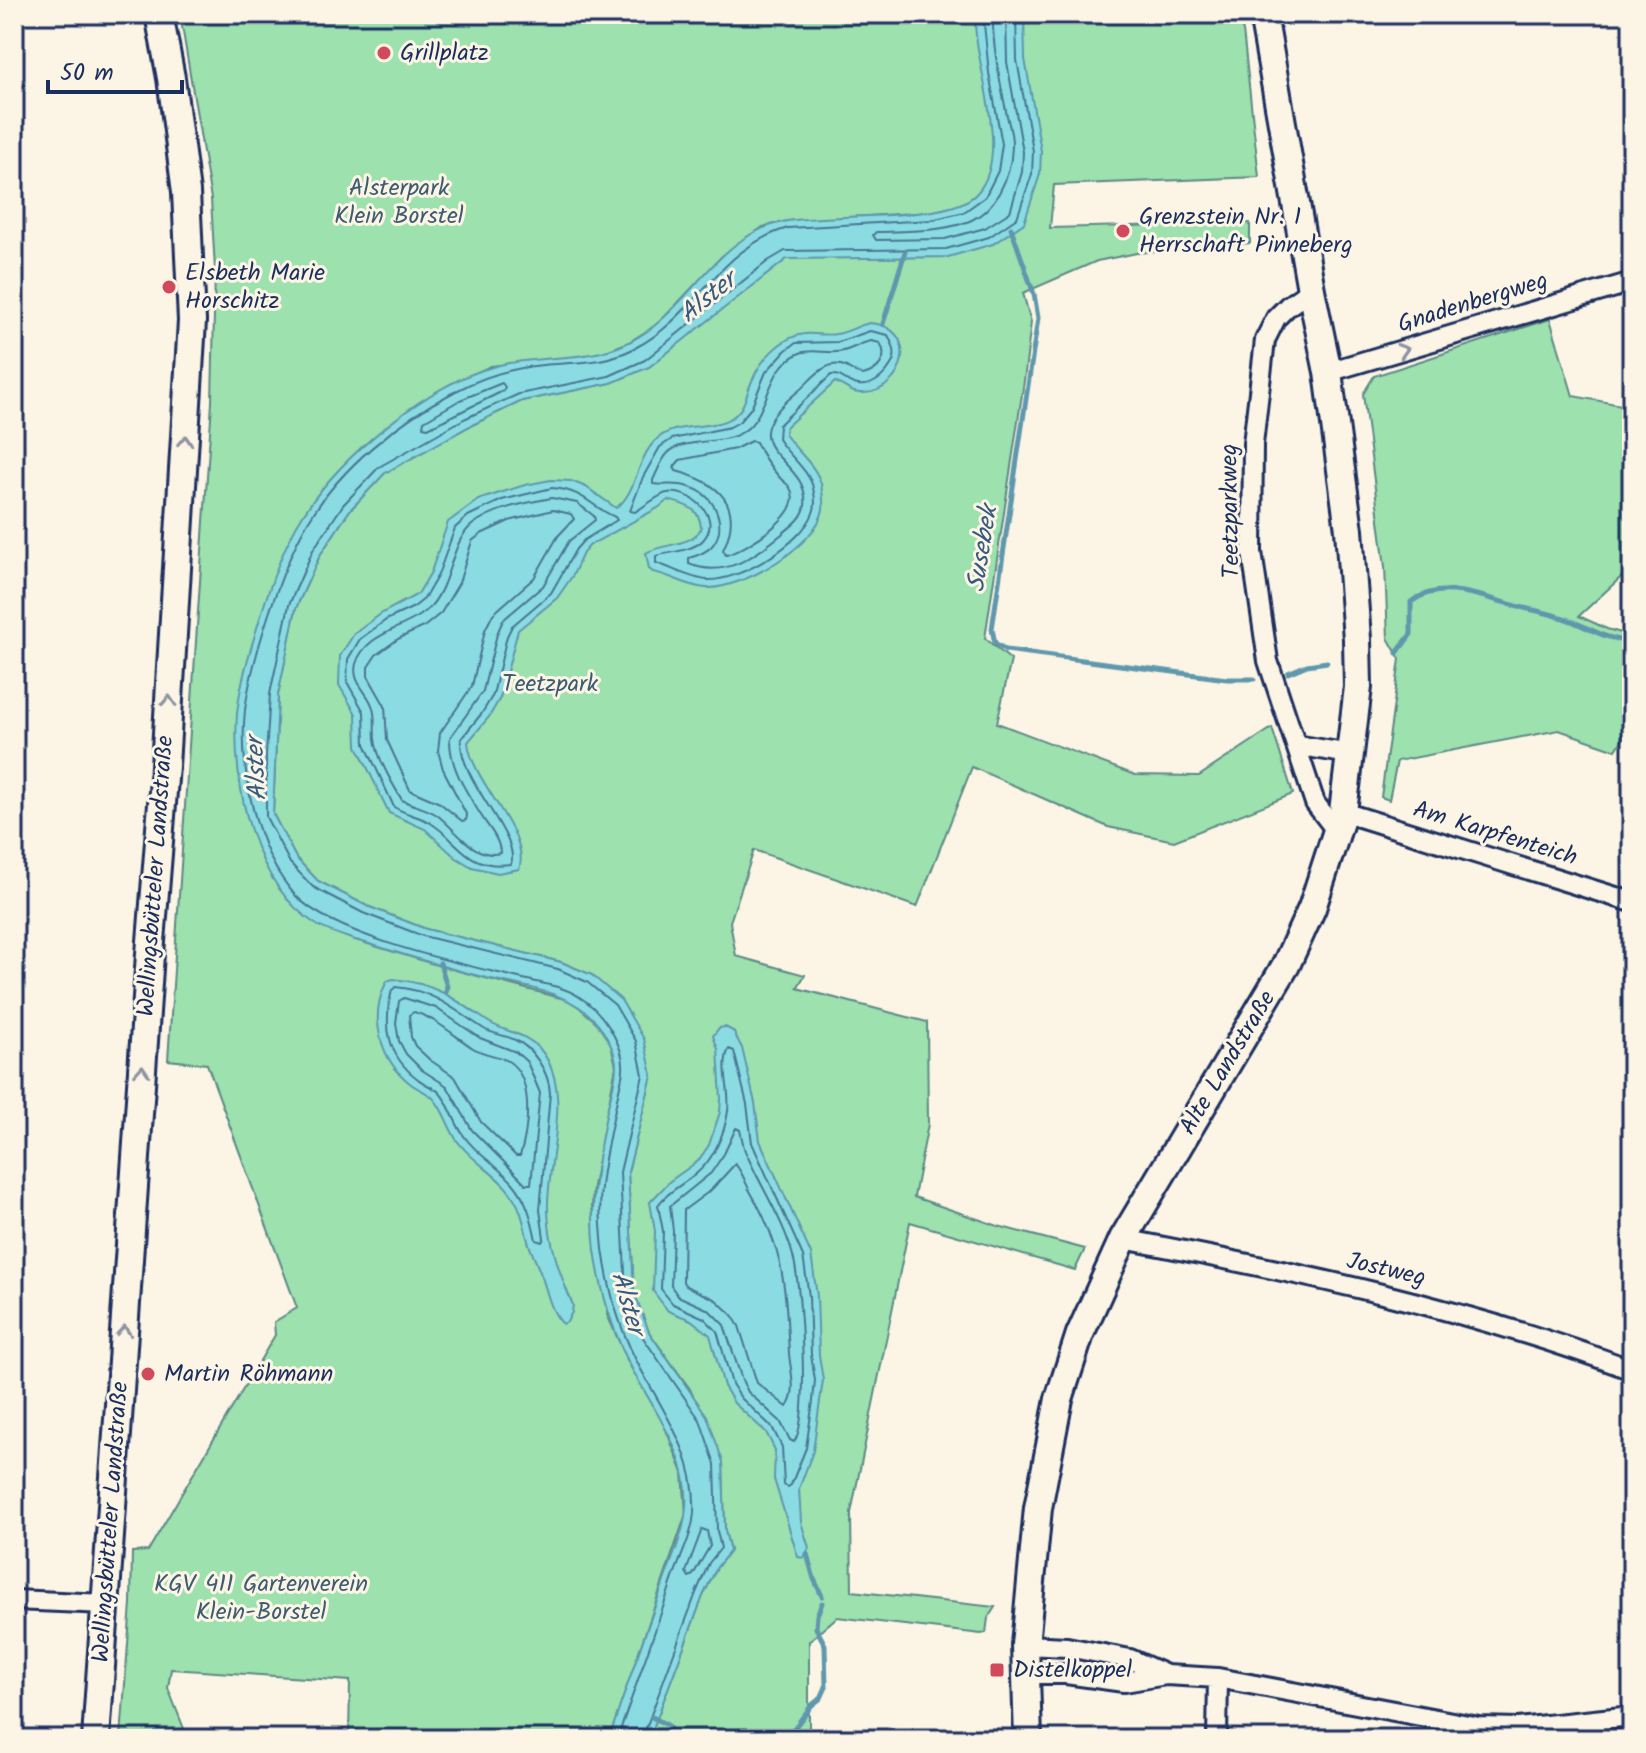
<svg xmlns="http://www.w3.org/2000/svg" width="1646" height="1753" font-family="Kalam,sans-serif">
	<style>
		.green { fill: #9de1ae; stroke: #5c8886; stroke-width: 2 }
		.water { fill: #8bdce2; stroke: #5e97ad; stroke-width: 2 }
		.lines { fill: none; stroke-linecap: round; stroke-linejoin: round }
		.shore { stroke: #487493; stroke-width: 2 }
		.stream { stroke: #5e97ad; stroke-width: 5 }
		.minor-casing { stroke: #1b2f5e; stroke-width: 24 }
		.secondary-casing { stroke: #1b2f5e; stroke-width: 32 }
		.minor { stroke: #fcf5e5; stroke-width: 18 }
		.secondary { stroke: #fcf5e5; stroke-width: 26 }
		.oneway { stroke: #8c92a2 }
		.poi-dot { fill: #d1495b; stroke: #fcf5e5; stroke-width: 3 }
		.labels { text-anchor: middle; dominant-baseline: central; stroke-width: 6; stroke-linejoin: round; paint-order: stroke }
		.poi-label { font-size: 24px; fill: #1b2f5e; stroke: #fcf5e5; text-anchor: start }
		.park-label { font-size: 24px; fill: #3c5c72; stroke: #fcf5e5 }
		.street-label { font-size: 24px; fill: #1b2f5e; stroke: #fcf5e5 }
		.water-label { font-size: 26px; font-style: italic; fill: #375a7f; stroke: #fcf5e5 }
	</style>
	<rect width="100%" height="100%" fill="#fcf5e5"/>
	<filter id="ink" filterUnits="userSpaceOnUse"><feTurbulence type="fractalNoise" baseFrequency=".0125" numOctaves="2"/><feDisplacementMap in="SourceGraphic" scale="16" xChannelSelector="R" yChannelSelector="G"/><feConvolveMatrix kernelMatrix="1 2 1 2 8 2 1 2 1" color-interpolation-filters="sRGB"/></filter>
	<g filter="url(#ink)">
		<path class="green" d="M 180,14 L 1236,14 L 1243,31 L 1259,177 L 1054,185 L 1050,228 L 1250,223 L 1250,243 L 1137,253 L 1097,261 L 1023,293 L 1031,322 L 1024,381 L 985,638 L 1011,660 L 997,723 L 1135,775 L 1199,776 L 1272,728 L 1293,794 L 1174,841 L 1108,827 L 972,767 L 917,907 L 754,850 L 730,922 L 736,956 L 805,975 L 797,988 L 927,1022 L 928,1124 L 914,1197 L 998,1226 L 1085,1249 L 1075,1270 L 910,1222 L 851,1513 L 852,1591 L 995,1607 L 988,1618 L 986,1633 L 981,1634 L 837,1617 L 809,1641 L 809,1739 L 649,1739 L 703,1596 L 717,1567 L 730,1551 L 725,1531 L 723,1462 L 690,1389 L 649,1332 L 634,1292 L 628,1172 L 652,1075 L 592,975 L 561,962 L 426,929 L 367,906 L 318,881 L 296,858 L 273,814 L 278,695 L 296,608 L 320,555 L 350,510 L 385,473 L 468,427 L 522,401 L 611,383 L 649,367 L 787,258 L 948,257 L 961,205 L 930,212 L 787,221 L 763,227 L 722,256 L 658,324 L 629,342 L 599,354 L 491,366 L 451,384 L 410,409 L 362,447 L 330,480 L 302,517 L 280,562 L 248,663 L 265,864 L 288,900 L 318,925 L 349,938 L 440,966 L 572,1001 L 596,1022 L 611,1045 L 616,1066 L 593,1186 L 592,1207 L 596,1252 L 609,1319 L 629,1364 L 663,1422 L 683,1473 L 686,1514 L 609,1739 L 349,1739 L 350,1681 L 171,1669 L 168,1688 L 188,1739 L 121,1737 L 131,1604 L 132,1552 L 148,1551 L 275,1335 L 274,1322 L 297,1308 L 207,1064 L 168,1060 L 212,402 L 215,270 L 211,199 Z
			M 1550,319 L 1573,396 L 1632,407 L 1632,567 L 1579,616 L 1607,629 L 1632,636 L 1632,724 L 1616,750 L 1559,730 L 1397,761 L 1389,800 L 1381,797 L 1400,659 L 1388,638 L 1385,567 L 1363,394 L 1374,376 Z"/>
		<path class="water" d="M 975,14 L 1024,14 L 1025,59 L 1041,151 L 1040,174 L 1024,223 L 993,244 L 948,257 L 787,259 L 649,367 L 611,383 L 522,401 L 468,427 L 385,473 L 350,510 L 320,555 L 296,608 L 278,695 L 273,814 L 296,858 L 318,881 L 367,906 L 426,929 L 561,962 L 592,975 L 621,1000 L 644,1039 L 652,1075 L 628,1172 L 634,1292 L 649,1332 L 707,1416 L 723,1462 L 725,1531 L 730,1551 L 717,1567 L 703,1596 L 649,1739 L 609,1739 C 626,1688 644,1637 662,1587 C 669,1564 682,1540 685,1516 C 695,1457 649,1406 626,1357 C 610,1323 600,1287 595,1250 C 589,1203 597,1161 606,1115 C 609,1100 616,1082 616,1066 C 616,1051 605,1033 596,1022 C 569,990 521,987 483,977 C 447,968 411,957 376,946 C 357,940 334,935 317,925 C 253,885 232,784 237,714 C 240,682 251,648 260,618 C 271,583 283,546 303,515 C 341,456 427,384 496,366 C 540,354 588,363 629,342 C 689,313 714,236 783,222 C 827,212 948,224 976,194 C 1014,154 973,66 975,14 Z
			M 870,323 C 922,327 905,393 863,393 C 851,394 845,386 835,382 L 786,427 L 785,434 C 796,451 816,465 821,484 C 822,491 824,502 823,509 C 818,545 741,590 706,588 C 688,587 671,575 653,572 L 649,569 L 646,553 C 662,543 692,547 701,528 C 700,507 685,505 668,500 L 658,508 L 590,545 L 583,553 L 573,575 L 557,598 L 518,630 L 500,698 L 489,717 L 468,742 C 471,782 532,834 519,869 L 498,873 L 472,867 L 455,857 L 425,829 L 389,813 L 357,746 L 356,714 L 339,685 L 340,656 L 354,634 L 382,613 L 418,594 L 431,572 L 448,522 L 478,500 L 525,485 L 551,480 L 571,481 L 586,487 L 616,508 C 637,493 636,459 656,440 C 675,421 709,431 731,418 C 745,410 746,394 752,381 C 760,360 782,336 805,334 C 815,333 826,336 836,334 C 847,333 858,325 870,323 Z
			M 393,979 C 434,983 454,998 487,1021 C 505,1033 523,1031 540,1049 C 575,1090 546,1162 548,1211 C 549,1243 560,1276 573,1305 L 572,1312 L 567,1322 L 563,1324 C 549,1310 548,1292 541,1275 C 537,1263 531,1252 528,1241 C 524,1226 523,1213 515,1200 C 501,1175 472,1163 456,1139 C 448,1127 443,1107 432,1097 C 426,1092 418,1089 411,1084 C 380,1060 368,1017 387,981 Z
			M 725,1027 L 733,1031 L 742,1048 L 755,1103 L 760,1141 L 811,1254 L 817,1296 L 819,1355 L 823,1380 L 813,1451 L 799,1489 L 801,1522 L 809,1548 L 804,1558 L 798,1557 L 774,1479 L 775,1450 L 766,1432 L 734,1403 L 724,1386 L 710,1335 L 691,1320 L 668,1311 L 653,1291 L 655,1231 L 650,1202 L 670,1181 L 698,1161 L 709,1145 L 720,1112 L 721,1099 L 718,1049 L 713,1036 L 719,1028 Z"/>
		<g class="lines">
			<path class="shore" d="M 993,14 C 992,46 1000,80 1006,111 C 1008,122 1013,135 1012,147 C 1011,176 996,211 967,222 C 939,232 906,231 876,232 L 873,235 L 876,240 L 945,239 L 985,228 L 1010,212 L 1022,172 L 1023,152 L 1007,62 L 1006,14
				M 870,331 L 888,335 C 893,345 898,355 891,365 C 883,378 870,389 854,384 C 844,381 842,374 831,375 L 779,425 L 778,439 C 788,455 810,471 813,488 C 815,496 816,506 813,513 C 802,543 741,581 708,580 C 691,579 672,568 656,563 L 656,556 C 670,552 693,551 703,540 C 724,517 690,489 667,493 C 660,494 642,508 635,512 L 630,511 L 643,477 L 660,447 L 672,439 L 730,427 L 739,422 L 751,408 L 766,372 L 786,350 L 796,343 L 838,342 Z
				M 871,341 L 880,343 C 889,358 879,371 863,375 C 854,374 850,367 841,365 C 823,361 809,383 796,393 C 723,452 811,456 805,506 C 803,519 791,526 782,534 C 755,556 726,579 689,564 L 689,558 C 696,556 705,553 711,547 C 728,529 717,498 695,489 C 679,482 667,486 653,484 L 653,480 C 657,472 661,460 668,453 C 684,437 724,446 744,431 C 771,412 765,367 800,353 C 810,349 825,353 836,352 C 849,352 859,343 871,341 Z
				M 502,383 L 505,387 L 503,391 L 428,428 L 423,427 L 424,421 L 460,400 Z
				M 751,441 L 756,442 C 762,456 771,468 781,479 C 784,482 788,484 790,488 C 806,513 746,549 726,555 L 723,550 C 745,504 718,482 676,471 L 674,467 L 680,460 L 735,449 Z
				M 552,488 C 586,491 589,506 615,517 L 617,520 L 584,540 L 576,549 L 551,593 L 512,626 L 507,636 L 493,695 L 482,713 L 461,739 C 458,780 521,836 511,864 C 465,870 461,841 429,822 C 418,816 405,814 394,807 L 365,744 L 364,712 L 347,682 L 348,659 L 360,639 L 386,620 L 414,607 L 424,599 L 438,575 L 455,528 L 468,516 L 502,500 Z
				M 552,498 L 577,503 L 594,516 L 595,520 L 569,541 L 543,586 L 503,620 L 497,634 L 483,691 L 450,738 C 449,768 469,796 484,820 C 491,830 500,841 500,853 C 474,860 456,829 437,815 C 427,808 413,806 402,800 C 392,783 377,758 375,739 C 374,729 376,718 373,708 C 369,692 351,683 356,664 C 366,630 411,629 431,606 C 451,583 451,542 472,525 C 494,508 525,503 552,498 Z
				M 553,510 L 571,514 L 574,519 L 558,536 L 534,578 L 493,614 L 485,630 L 472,686 L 440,733 L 438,751 L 443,769 L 467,816 L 466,820 L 462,821 L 440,803 L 410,790 L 387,740 L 385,706 L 368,676 L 368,667 L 376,655 L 398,639 L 425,626 L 441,613 L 459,583 L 472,541 L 481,534 L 509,521 Z
				M 396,987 C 435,991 453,1009 484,1029 C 493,1034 504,1035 513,1039 C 533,1047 549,1072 550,1093 L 540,1210 L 544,1238 L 542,1242 L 536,1240 C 532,1220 527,1199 513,1183 C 498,1166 477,1155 464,1136 C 454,1123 450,1103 439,1092 C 433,1087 424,1084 418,1079 C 387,1056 383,1026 392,990 Z
				M 404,998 L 436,1008 L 480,1038 L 516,1052 L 527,1062 L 540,1093 L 531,1184 L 526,1184 L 472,1130 L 447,1086 L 422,1070 L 406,1054 L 399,1041 L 396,1023 L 399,1001 Z
				M 414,1012 C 436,1018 454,1036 473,1048 C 484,1055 498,1055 508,1061 C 535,1078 528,1130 520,1156 L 516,1156 L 481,1122 L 455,1077 L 430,1060 L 415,1046 L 411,1037 L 409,1015 Z
				M 729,1049 L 734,1051 L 747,1104 L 752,1143 L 803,1256 L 809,1296 L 811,1355 L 815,1380 L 813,1401 L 806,1448 L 791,1485 L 788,1487 L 784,1485 L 782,1447 L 772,1427 L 741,1398 L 732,1384 L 717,1331 L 704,1318 L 673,1304 L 661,1289 L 663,1231 L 658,1205 C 669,1190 684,1184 697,1173 C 714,1159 725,1132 728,1111 C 731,1091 720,1066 729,1049 Z
				M 736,1128 L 740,1130 L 744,1148 C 759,1185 785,1221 794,1260 C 801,1291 810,1420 794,1442 L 790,1440 L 780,1421 L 748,1392 L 742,1380 L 724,1325 L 709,1310 L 678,1296 L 671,1286 L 673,1231 L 670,1206 L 711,1173 L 724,1154 Z
				M 735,1164 C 742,1171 745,1182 750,1191 C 785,1251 785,1286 789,1353 C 790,1370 798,1392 787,1407 L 757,1383 L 739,1326 L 732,1315 L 716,1300 L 686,1286 L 683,1282 L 684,1210 L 711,1190 Z
				M 702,1529 L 707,1531 L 710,1546 L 693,1575 L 689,1577 L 686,1572 Z
				M 617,1739 C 636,1686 654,1634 672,1581 C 679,1560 693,1534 694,1512 C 697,1453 660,1408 635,1358 C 618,1324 608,1287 603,1249 C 601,1229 599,1207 601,1187 C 604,1156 612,1125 618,1094 C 620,1085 624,1073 623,1064 C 623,1053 618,1043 613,1034 C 605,1019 593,1005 578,996 C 561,985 538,983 519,978 C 462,964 335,937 296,896 C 255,852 239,768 245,710 C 252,659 281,567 308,522 C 340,468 398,421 454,392 C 482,377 512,368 543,365 C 576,362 605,364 635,348 C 696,317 718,248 788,228 L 931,220 L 964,212 L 985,197 L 998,171 L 1002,144 L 989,73 L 983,14
				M 642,1739 L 696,1593 L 709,1563 L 721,1548 L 717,1531 L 715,1464 L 700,1420 L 642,1336 L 626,1293 L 620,1172 L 643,1075 L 636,1041 L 615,1005 L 587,982 L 558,969 L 423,936 L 363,913 L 313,887 L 290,863 L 266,817 L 266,755 L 270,694 L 289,605 L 313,550 L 343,505 L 379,467 L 464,419 L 519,394 L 609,376 L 645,360 L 768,261 L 785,251 L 946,249 L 989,237 L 1017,218 L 1032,174 L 1033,151 L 1017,60 L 1016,14"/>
			<path class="stream" d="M 1011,228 L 1034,294 L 1038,318 L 992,629 L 995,643 L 1006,650 L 1227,679 L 1254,679
				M 883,324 L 905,252
				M 1397,653 L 1411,634 L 1411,602 C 1440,579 1483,597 1513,605 C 1533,611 1554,613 1574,622 C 1594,631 1609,640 1632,642
				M 1288,673 L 1307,665 L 1327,662
				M 440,963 L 447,987 L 446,992
				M 807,1554 L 814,1579 L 822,1596
				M 652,1717 L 667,1725 L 677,1739
				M 786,1739 L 812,1705 L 821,1698 L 826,1687 L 825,1645 L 816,1628 L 817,1615 L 822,1603"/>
			<defs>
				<path id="minor" d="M 1311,290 L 1288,306 L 1276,318 L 1265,340 L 1253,444 L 1252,552 L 1268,661 L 1315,803 L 1338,833
					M 1328,372 L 1632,282
					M 1296,745 L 1350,754
					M 1343,812 L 1632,902
					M 1123,1239 C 1296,1272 1467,1308 1632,1370
					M 14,1600 L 106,1604
					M 1025,1645 L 1067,1647 L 1130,1659 L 1166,1675
					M 1025,1674 L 1066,1674 L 1124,1682 L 1166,1675 L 1218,1678 L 1479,1727 L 1518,1728 L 1632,1716
					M 1217,1739 L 1218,1678"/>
				<path id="secondary" d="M 96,1739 L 150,954 L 165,766 L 192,321 L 186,192 L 171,78 L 159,14
					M 1028,1739 L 1025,1645 L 1038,1508 L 1059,1399 L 1080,1334 L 1123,1239 L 1286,965 L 1312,908 L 1343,812 L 1358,687 L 1357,639 L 1349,530 L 1328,372 L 1311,290 L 1263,14"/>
			</defs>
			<use href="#minor" class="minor-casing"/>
			<use href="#secondary" class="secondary-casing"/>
			<use href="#minor" class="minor"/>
			<use href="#secondary" class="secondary"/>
		</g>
		<defs><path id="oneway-chevron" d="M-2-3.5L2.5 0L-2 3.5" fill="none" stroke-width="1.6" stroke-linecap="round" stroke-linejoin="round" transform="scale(2)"/></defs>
		<g class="oneway">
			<use href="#oneway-chevron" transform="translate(1403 350) rotate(-17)"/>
			<use href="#oneway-chevron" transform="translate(185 441) rotate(-86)"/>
			<use href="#oneway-chevron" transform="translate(169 701) rotate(-87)"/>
			<use href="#oneway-chevron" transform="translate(142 1071) rotate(-86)"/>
			<use href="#oneway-chevron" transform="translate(124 1331) rotate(-86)"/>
		</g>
	</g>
	<g class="poi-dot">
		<circle cx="384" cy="53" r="8"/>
		<circle cx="1123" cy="231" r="8"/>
		<circle cx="169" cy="287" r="8"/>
		<circle cx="148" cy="1374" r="8"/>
		<rect x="989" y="1662" width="16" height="16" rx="4"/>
	</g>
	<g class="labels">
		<g class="poi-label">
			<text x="400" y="53">Grillplatz</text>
			<text x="1139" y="217">Grenzstein Nr. 1<tspan x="1139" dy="28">Herrschaft Pinneberg</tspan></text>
			<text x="185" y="273">Elsbeth Marie<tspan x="185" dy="28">Horschitz</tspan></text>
			<text x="164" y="1374">Martin Röhmann</text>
			<text x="1013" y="1670">Distelkoppel</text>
		</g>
		<g class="park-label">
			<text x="399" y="188">Alsterpark<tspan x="399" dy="28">Klein Borstel</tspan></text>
			<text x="550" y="684">Teetzpark</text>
			<text x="261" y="1584">KGV 411 Gartenverein<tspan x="261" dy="28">Klein-Borstel</tspan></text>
		</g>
		<g class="street-label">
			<text transform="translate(1473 303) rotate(-17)">Gnadenbergweg</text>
			<text transform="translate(1231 511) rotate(-91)">Teetzparkweg</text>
			<text transform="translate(1495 834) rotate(17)">Am Karpfenteich</text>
			<text transform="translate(156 876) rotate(-86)">Wellingsbütteler Landstraße</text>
			<text transform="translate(1228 1063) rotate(-59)">Alte Landstraße</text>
			<text transform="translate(1386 1270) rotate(13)">Jostweg</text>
			<text transform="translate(111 1522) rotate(-86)">Wellingsbütteler Landstraße</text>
		</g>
		<g class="water-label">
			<text transform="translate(708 298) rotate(-39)">Alster</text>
			<text transform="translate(983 549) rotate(-81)">Susebek</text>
			<text transform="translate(257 769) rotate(-93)">Alster</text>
			<text transform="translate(627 1303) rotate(74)">Alster</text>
		</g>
	</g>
	<rect width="1646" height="1753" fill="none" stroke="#fcf5e5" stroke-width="48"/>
	<rect x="24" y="24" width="1598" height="1705" fill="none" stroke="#1b2f5e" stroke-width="3" filter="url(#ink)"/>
	<path d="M48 80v12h134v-12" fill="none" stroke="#1b2f5e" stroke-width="4"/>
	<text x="60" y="80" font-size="24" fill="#1b2f5e" stroke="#fcf5e5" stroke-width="6" paint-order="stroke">50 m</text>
</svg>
